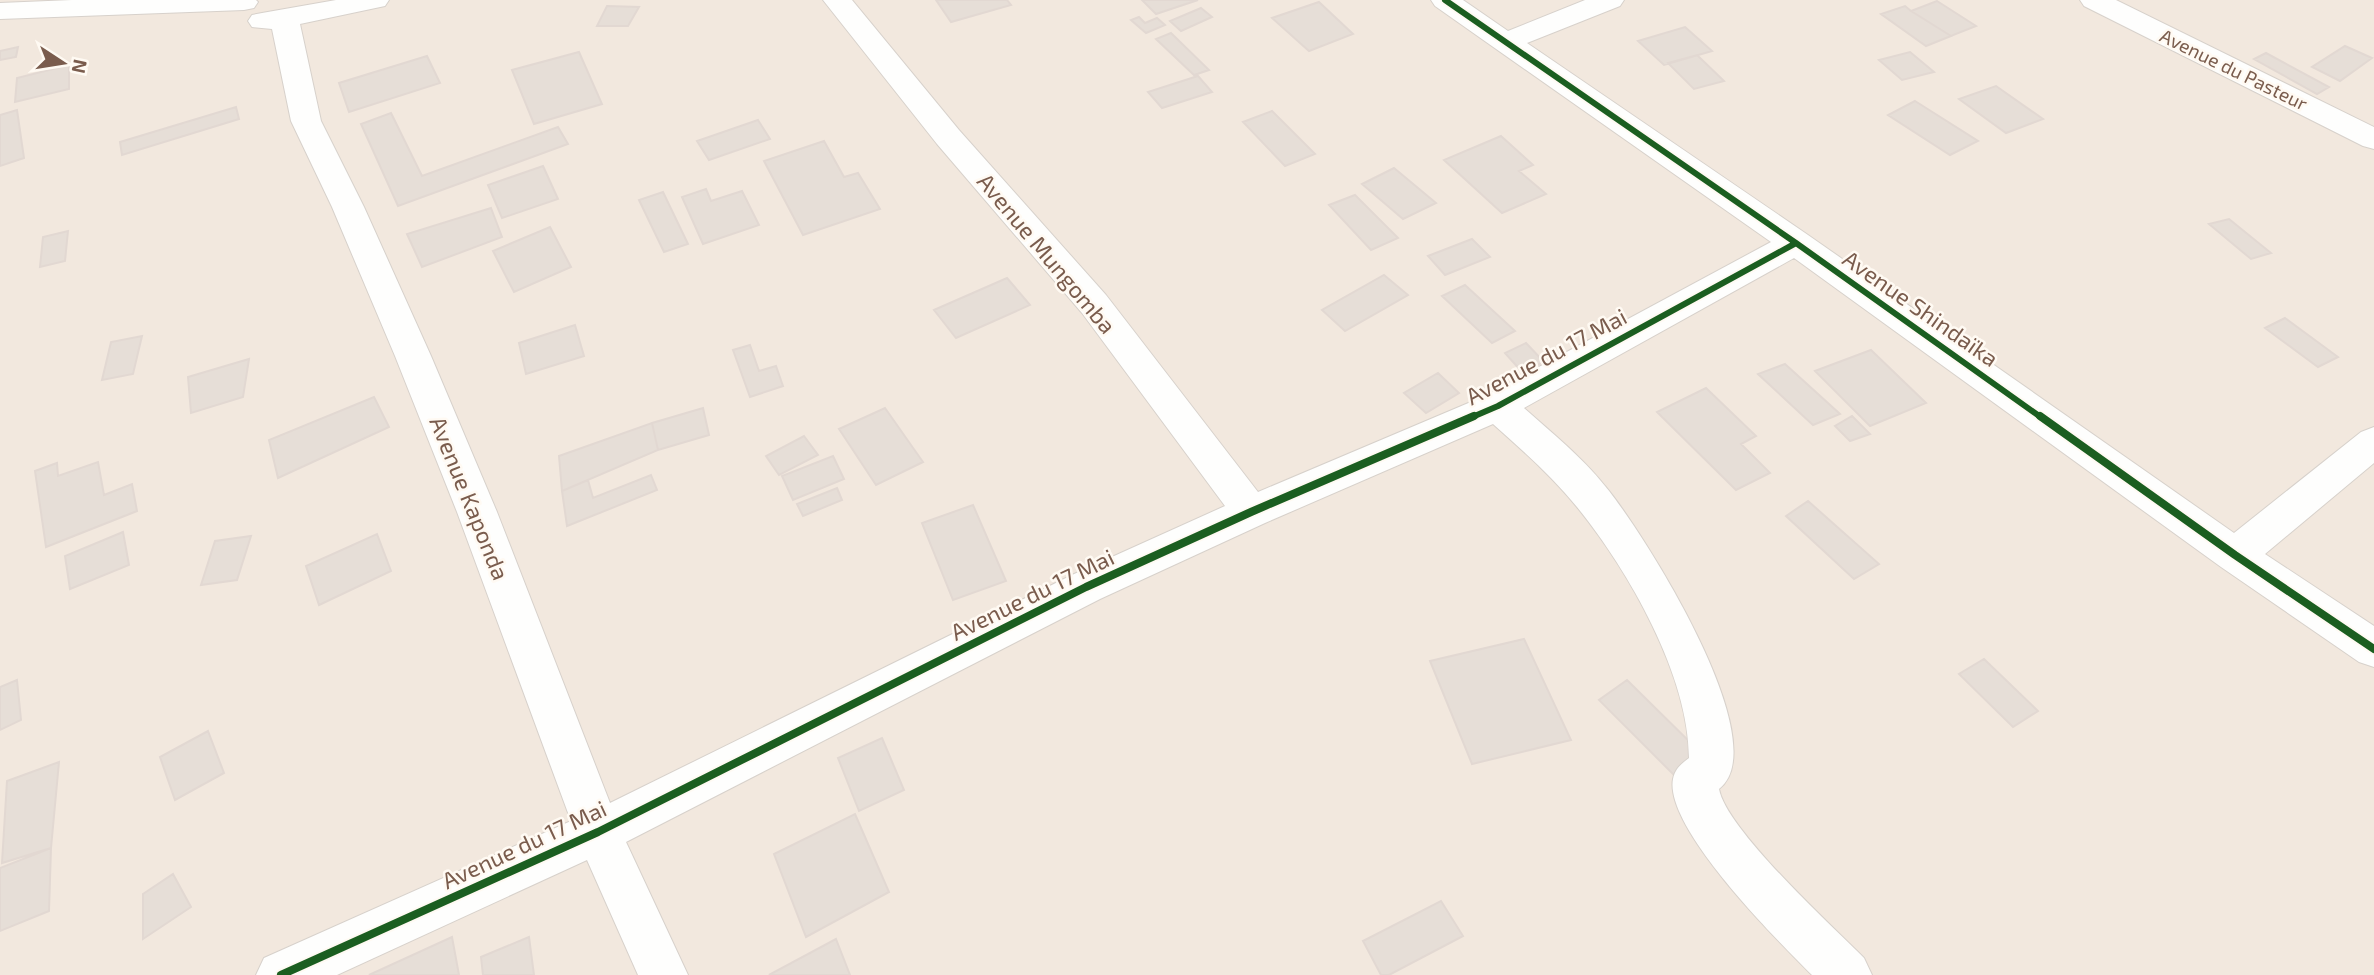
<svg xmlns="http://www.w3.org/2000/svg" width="2374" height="975" font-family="'Exo 2',sans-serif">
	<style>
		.residential { fill: #f2e8de }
		.building { fill: #e6ded7; stroke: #e2d8d2; stroke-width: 2 }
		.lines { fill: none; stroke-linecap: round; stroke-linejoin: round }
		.minor-casing { stroke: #d7d1cb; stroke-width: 2 }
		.minor { fill: #fefefd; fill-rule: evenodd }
		.cycleway-far1-casing { stroke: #fffaf3; stroke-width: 10 }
		.cycleway-casing { stroke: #fffaf3; stroke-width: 12 }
		.cycleway-far1 { stroke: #1b5e20; stroke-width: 6 }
		.cycleway { stroke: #1b5e20; stroke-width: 8 }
		.labels { text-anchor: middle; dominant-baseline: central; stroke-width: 5; stroke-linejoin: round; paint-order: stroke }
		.far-street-label { font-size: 19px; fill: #7a5c4d; stroke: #fffaf3 }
		.street-label { font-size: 23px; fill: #7a5c4d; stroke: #fffaf3 }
	</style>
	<rect width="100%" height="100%" fill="#f9f5f0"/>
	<path class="residential" d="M 0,0 L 2374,0 L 2374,975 L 0,975 Z"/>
	<path class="building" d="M 936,0 L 1007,0 L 1011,5 L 951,22 Z
		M 1142,0 L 1198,0 L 1156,14 Z
		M 1937,1 L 1976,26 L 1951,36 L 1911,11 Z
		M 1319,2 L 1353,34 L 1309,51 L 1272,18 Z
		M 607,6 L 639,7 L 628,26 L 597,26 Z
		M 1905,6 L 1911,11 L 1951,36 L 1926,46 L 1881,14 Z
		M 1201,8 L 1212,17 L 1181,31 L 1170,21 Z
		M 1139,17 L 1145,23 L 1157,18 L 1165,25 L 1146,33 L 1131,20 Z
		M 1685,27 L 1712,51 L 1664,65 L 1638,41 Z
		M 1171,33 L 1209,70 L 1194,75 L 1156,39 Z
		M 2345,46 L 2372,58 L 2340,81 L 2312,67 Z
		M 18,47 L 16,57 L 0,60 L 0,51 Z
		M 579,52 L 602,104 L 534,124 L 512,70 Z
		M 1910,52 L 1934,72 L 1902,80 L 1879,60 Z
		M 2266,53 L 2329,87 L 2317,94 L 2254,59 Z
		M 1697,55 L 1724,81 L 1694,89 L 1668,63 Z
		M 427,56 L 440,83 L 349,112 L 339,83 Z
		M 69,65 L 69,89 L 15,102 L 17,78 Z
		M 1198,76 L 1212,92 L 1162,108 L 1148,92 Z
		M 1996,86 L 2043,119 L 2006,133 L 1959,99 Z
		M 1915,101 L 1978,141 L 1950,155 L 1888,115 Z
		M 236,107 L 239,119 L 122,155 L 120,142 Z
		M 17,110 L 24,158 L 0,166 L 0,115 Z
		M 1272,111 L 1315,154 L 1285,166 L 1243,122 Z
		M 391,113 L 422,176 L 558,127 L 568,144 L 398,206 L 361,124 Z
		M 758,120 L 770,139 L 709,160 L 697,141 Z
		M 1501,136 L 1533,165 L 1519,171 L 1546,194 L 1502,213 L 1444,160 Z
		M 824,141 L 844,177 L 858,173 L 880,209 L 803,235 L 764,161 Z
		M 543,166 L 558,199 L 502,218 L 488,185 Z
		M 1394,168 L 1436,203 L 1403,219 L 1362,184 Z
		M 706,189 L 711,201 L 742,191 L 759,225 L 703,244 L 682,197 Z
		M 663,192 L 688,244 L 664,252 L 639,200 Z
		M 1355,195 L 1398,238 L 1371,250 L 1329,205 Z
		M 491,208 L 502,237 L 422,267 L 407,234 Z
		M 2229,219 L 2271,253 L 2251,259 L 2209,224 Z
		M 550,227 L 571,267 L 514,292 L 493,251 Z
		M 68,231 L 65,261 L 40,267 L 43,237 Z
		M 1472,239 L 1490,257 L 1445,275 L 1428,256 Z
		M 1384,275 L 1408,295 L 1345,331 L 1322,310 Z
		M 1007,278 L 1030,305 L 956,338 L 934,310 Z
		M 1465,285 L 1515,331 L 1492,343 L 1442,296 Z
		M 2285,318 L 2338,357 L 2318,367 L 2265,328 Z
		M 575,325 L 584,356 L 526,374 L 519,343 Z
		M 142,336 L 133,374 L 102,380 L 111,342 Z
		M 1526,343 L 1544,362 L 1522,372 L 1505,353 Z
		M 750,345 L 759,371 L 776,366 L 783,386 L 750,397 L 733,350 Z
		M 1871,350 L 1926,403 L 1870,426 L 1815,371 Z
		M 249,359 L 243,397 L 191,413 L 188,377 Z
		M 1785,364 L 1840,414 L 1813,425 L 1758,374 Z
		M 1438,373 L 1459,393 L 1426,413 L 1404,393 Z
		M 1706,388 L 1756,436 L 1741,444 L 1770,473 L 1736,490 L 1657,412 Z
		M 374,397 L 389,427 L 278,478 L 269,440 Z
		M 703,408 L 709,435 L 658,450 L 652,423 Z
		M 885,408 L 923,462 L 876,485 L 839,429 Z
		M 1852,416 L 1870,434 L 1850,441 L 1835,426 Z
		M 652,423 L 658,450 L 562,491 L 559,456 Z
		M 804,436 L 818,455 L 779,475 L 766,456 Z
		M 833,456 L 844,479 L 793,500 L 782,476 Z
		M 98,462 L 104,495 L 132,484 L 137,511 L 46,547 L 35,471 L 57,463 L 58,476 Z
		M 651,475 L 657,490 L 567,526 L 562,491 L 588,480 L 593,498 Z
		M 837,488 L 842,500 L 803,516 L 797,504 Z
		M 1808,501 L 1879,564 L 1854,579 L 1786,516 Z
		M 973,505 L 1006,581 L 953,600 L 922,523 Z
		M 123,532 L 129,565 L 70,589 L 65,556 Z
		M 377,534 L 391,571 L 319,605 L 306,566 Z
		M 251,536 L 237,580 L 201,585 L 215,541 Z
		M 1524,639 L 1571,740 L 1472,764 L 1430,661 Z
		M 1984,659 L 2038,711 L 2013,727 L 1959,674 Z
		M 17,680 L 21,720 L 0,730 L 0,687 Z
		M 1627,680 L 1709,761 L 1682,783 L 1599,700 Z
		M 208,731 L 224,773 L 175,800 L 160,757 Z
		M 882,738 L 904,790 L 859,811 L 838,758 Z
		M 59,762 L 51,848 L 2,863 L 7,781 Z
		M 855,814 L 889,892 L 806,937 L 774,854 Z
		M 51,848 L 49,911 L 0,931 L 0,868 Z
		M 173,874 L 191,907 L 143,939 L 143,894 Z
		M 1441,901 L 1463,936 L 1389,975 L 1381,975 L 1363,941 Z
		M 452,937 L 459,975 L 369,975 Z
		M 529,937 L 534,975 L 483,975 L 481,957 Z
		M 836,939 L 850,975 L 769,975 Z"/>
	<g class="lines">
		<defs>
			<path id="minor" d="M 72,0 L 256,0 L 258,2 L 254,8 L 244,10 L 0,19 L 0,3 Z
				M 336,0 L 389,0 L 385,6 L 300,24 L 321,121 L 364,207 L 431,356 L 497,512 L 610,803 L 1072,575 L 1225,506 L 1082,313 L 937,144 L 823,0 L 852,0 L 959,130 L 1106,295 L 1258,492 L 1485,396 L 1771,242 L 1435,6 L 1431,0 L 1463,0 L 1508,31 L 1585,0 L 1624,0 L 1620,6 L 1527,43 L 1808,235 L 2234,533 L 2361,432 L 2374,427 L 2374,463 L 2265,554 L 2374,626 L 2374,667 L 2359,662 L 2221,567 L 1794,258 L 1524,408 C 1552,433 1582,457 1605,486 C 1641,529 1778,743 1719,789 C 1726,829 1832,926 1864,958 L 1872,975 L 1812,975 C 1778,941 1664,828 1673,779 C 1675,769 1681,764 1689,758 C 1689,675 1628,570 1577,507 C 1552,476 1522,450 1493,424 L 1265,523 L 1100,599 L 626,842 L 688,975 L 638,975 L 587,860 L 337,975 L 256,975 L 264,958 L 571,821 L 457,512 L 395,356 L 332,207 L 291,121 L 272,29 L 252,27 L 248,21 L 252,15 L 262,13 Z
				M 2080,0 L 2116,0 L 2374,127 L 2374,149 L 2363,146 L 2084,6 Z"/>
		</defs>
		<use href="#minor" class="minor-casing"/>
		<use href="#minor" class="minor"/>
		<defs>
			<path id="cycleway-far1" d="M 1445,0 L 1796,243 L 2042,418
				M 1470,418 L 1498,406 L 1796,243"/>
			<path id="cycleway" d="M 2040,416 L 2235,555 L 2374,649
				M 281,975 L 598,832 L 1086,587 L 1251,512 L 1474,416"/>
		</defs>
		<use href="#cycleway-far1" class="cycleway-far1-casing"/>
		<use href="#cycleway" class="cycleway-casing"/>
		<use href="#cycleway-far1" class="cycleway-far1"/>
		<use href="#cycleway" class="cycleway"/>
	</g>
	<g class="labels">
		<g class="far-street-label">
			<text transform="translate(2234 69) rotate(26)">Avenue du Pasteur</text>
		</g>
		<g class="street-label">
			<text transform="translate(1047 253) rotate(50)">Avenue Mungomba</text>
			<text transform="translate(1921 308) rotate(35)">Avenue Shindaïka</text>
			<text transform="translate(1546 356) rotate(-28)">Avenue du 17 Mai</text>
			<text transform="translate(470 498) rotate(68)">Avenue Kaponda</text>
			<text transform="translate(1032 594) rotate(-26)">Avenue du 17 Mai</text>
			<text transform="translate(524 844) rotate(-25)">Avenue du 17 Mai</text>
		</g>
	</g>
	<g transform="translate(63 63) rotate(102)" stroke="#fffaf3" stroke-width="5" paint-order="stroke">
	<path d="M0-5L12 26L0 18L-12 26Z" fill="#7a5c4d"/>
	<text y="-10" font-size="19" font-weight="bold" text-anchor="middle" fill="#7a5c4d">N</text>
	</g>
</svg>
